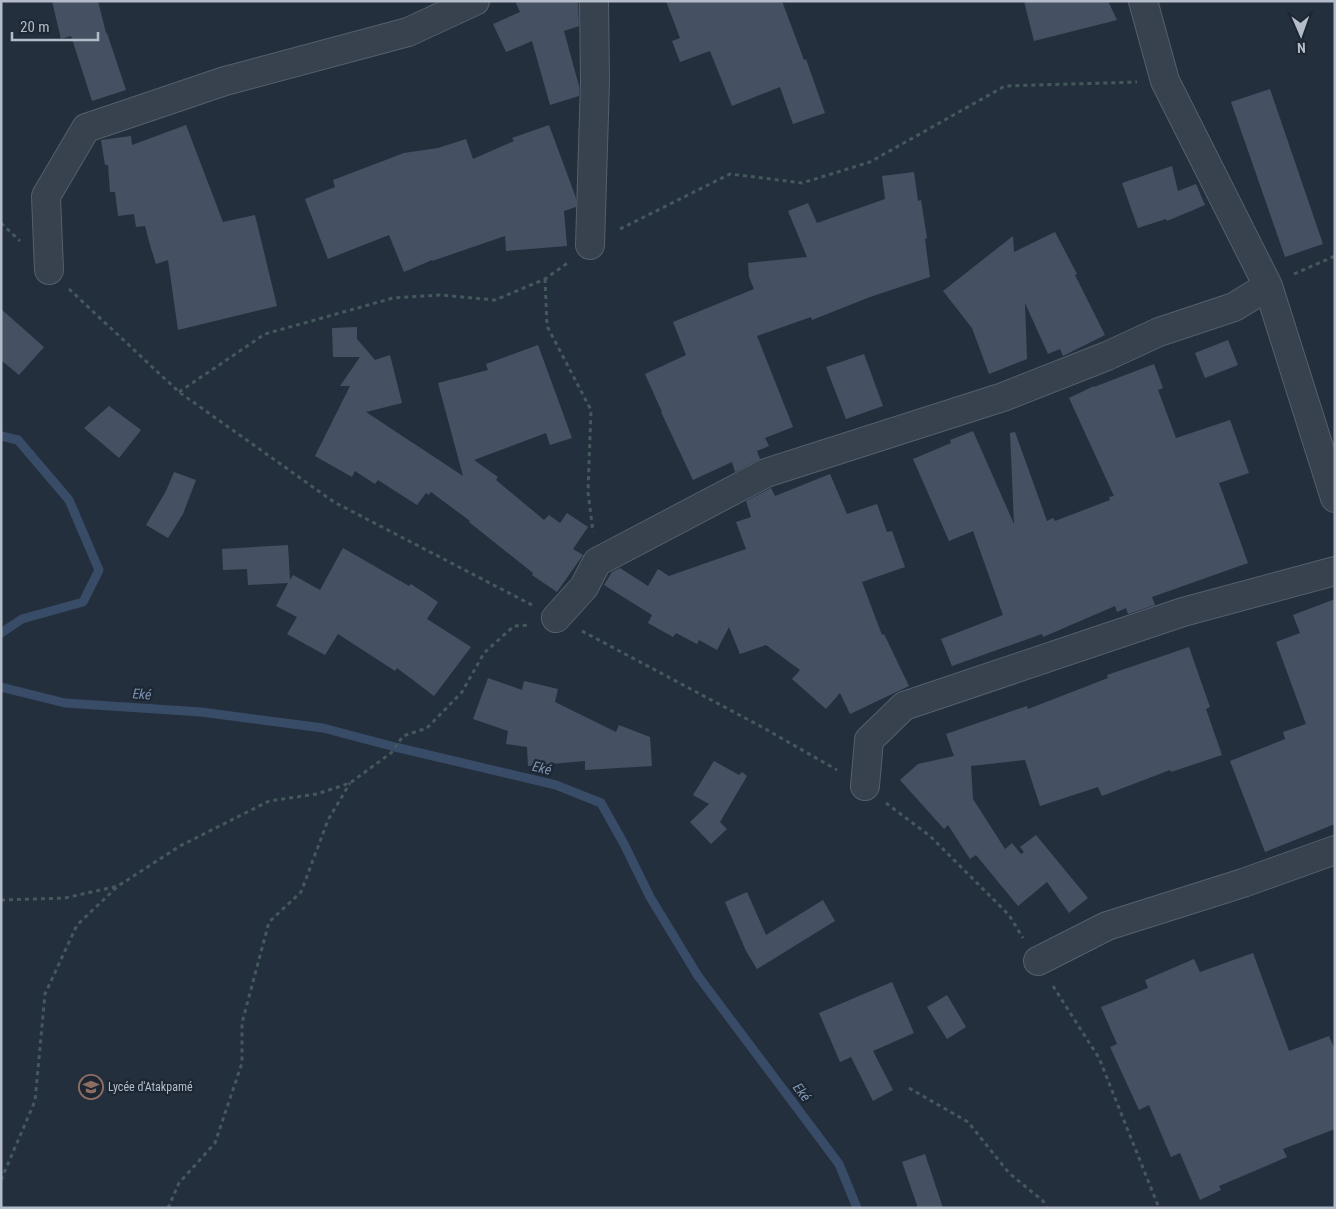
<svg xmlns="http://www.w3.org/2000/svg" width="1336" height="1209" font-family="'Roboto Condensed',sans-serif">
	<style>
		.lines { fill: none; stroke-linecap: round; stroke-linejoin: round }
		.stream { stroke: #394c67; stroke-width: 9 }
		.building { fill: #455162 }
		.minor-casing { stroke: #565f6c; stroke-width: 30 }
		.path { stroke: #44595c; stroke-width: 3; stroke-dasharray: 4 4; stroke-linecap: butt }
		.minor { stroke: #38414e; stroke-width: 28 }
		.labels { text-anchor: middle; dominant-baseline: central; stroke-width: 4.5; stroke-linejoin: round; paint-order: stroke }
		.poi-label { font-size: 12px; fill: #b4bcc9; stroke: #1d2633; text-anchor: start }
		.water-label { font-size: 14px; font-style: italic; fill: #7c92b1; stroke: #1d2633 }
	</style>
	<rect width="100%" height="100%" fill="#242f3e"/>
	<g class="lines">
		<path class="stream" d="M 1,436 L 18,440 L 69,500 L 99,570 L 83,602 L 22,619 L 1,633
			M 1,687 L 65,703 L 201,712 L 323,728 L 395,747 L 556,785 L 601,803 L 624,844 L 650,897 L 698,976 L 839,1164 L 857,1208"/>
	</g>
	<path class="building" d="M 52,1 L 98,1 L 106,33 L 107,33 L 126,90 L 92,101 L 71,36 L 61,39 Z
		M 515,1 L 578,1 L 579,26 L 564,31 L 579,86 L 579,96 L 550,105 L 532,41 L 506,52 L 493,24 L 520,12 Z
		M 666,1 L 782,1 L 804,60 L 806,59 L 825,113 L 793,124 L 780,87 L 732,106 L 710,51 L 680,62 L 672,41 L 680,38 Z
		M 1024,1 L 1108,1 L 1117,20 L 1034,41 Z
		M 1270,89 L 1323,244 L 1285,257 L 1231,102 Z
		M 186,125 L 223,222 L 255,215 L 277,306 L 178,330 L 168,260 L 156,264 L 150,245 L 145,226 L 136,227 L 134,214 L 118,216 L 115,192 L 110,192 L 108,165 L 105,165 L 101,140 L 131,136 L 132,145 Z
		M 549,125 L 576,198 L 576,207 L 564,211 L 567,246 L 506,251 L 505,236 L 432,261 L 432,260 L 404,272 L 389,235 L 328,259 L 305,199 L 335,187 L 333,180 L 404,153 L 438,148 L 466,139 L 473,159 L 514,141 L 512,138 Z
		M 1172,166 L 1178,191 L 1196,184 L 1205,205 L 1167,221 L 1166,219 L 1138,228 L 1122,183 Z
		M 914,172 L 918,201 L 921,200 L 927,238 L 925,239 L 930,277 L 870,297 L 812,320 L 811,317 L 757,336 L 793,427 L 765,438 L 769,446 L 757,451 L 760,459 L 735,472 L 732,462 L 693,480 L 661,412 L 662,412 L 645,374 L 686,355 L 673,322 L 754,289 L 749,277 L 748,263 L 807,257 L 788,211 L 808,203 L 817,223 L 885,199 L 882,176 Z
		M 1055,232 L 1077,274 L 1075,275 L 1105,335 L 1063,356 L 1060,349 L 1048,354 L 1025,303 L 1027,359 L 989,374 L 972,328 L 943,291 L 1013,236 L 1014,252 Z
		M 1,309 L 44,347 L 19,375 L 1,360 Z
		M 357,327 L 357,339 L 375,360 L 390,355 L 402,403 L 366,412 L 463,476 L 438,383 L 488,370 L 486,364 L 538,345 L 572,438 L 550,445 L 546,433 L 474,460 L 498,477 L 496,480 L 544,520 L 549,515 L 560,523 L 567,513 L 588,527 L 573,549 L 583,555 L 557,592 L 532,575 L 533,573 L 528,569 L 469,522 L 470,521 L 431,492 L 429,495 L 426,493 L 417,505 L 378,480 L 375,484 L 355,471 L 352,477 L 315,456 L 350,386 L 340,386 L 360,357 L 333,357 L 332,328 Z
		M 1228,340 L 1238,365 L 1205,378 L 1195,353 Z
		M 864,354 L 883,406 L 846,419 L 826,367 Z
		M 1154,364 L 1163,388 L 1158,390 L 1176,438 L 1230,420 L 1249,473 L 1219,483 L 1248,563 L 1152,597 L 1155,605 L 1128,614 L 1126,608 L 1117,612 L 1115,606 L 1043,637 L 1042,634 L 952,666 L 941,639 L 1003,615 L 973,531 L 949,541 L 913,459 L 951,443 L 950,440 L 973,431 L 1014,524 L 1010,433 L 1015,432 L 1047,521 L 1053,518 L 1055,521 L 1110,500 L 1109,497 L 1114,496 L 1069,398 L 1094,386 L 1094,387 Z
		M 109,406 L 141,430 L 119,458 L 84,428 Z
		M 174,472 L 196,480 L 183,514 L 168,538 L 146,525 L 166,491 Z
		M 830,474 L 847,514 L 877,504 L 887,532 L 892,531 L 905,567 L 862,582 L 882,635 L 884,634 L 909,686 L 850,714 L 840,693 L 826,709 L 792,679 L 800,670 L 766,645 L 740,654 L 729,627 L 717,650 L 699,640 L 697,644 L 676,633 L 673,637 L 648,623 L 652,615 L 604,585 L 612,572 L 620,568 L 648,586 L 658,569 L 669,576 L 746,549 L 736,522 L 751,517 L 746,501 L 771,488 L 775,496 Z
		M 288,545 L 290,580 L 293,575 L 320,590 L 343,548 L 409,586 L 411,584 L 438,602 L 427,619 L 471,647 L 434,696 L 397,668 L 395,671 L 338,634 L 325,655 L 287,634 L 297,617 L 276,606 L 288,583 L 248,585 L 247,569 L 223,570 L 222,549 Z
		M 1335,599 L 1335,824 L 1265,852 L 1230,761 L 1285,739 L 1283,732 L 1306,724 L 1276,642 L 1300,633 L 1293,615 Z
		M 1189,647 L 1210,707 L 1206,709 L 1222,755 L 1171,772 L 1170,770 L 1102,796 L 1098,787 L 1040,806 L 1025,760 L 971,766 L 973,799 L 1005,849 L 1012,843 L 1021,854 L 1024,852 L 1020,847 L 1036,835 L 1088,898 L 1069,913 L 1047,882 L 1018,906 L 976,855 L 970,859 L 948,825 L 944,829 L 900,780 L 918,764 L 954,756 L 946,734 L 1027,706 L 1028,709 L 1108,678 L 1107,675 Z
		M 488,678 L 522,690 L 524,681 L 558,689 L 555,702 L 616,732 L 619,725 L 650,737 L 652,766 L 585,770 L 585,761 L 528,766 L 527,747 L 506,744 L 508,731 L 473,719 Z
		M 714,761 L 739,775 L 742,772 L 747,776 L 720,822 L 727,829 L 711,844 L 690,822 L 709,804 L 693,795 Z
		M 747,892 L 766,935 L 823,900 L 835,921 L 757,969 L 746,951 L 725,902 Z
		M 1253,953 L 1289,1051 L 1329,1036 L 1335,1050 L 1335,1129 L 1283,1149 L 1287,1157 L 1219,1186 L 1221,1190 L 1200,1200 L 1180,1153 L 1171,1157 L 1149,1105 L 1139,1110 L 1110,1047 L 1117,1044 L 1101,1007 L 1148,988 L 1145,980 L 1194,959 L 1200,972 Z
		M 892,982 L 914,1033 L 873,1051 L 893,1090 L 873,1101 L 851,1057 L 840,1062 L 819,1013 Z
		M 947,995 L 966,1027 L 947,1039 L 927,1007 Z
		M 925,1154 L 943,1208 L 918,1208 L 902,1162 Z"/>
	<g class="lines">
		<defs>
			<path id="minor" d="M 1143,1 L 1165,81 L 1268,286 L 1335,498
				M 590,245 L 595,81 L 594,1
				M 49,270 L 46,196 L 86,128 L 225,81 L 408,32 L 475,1
				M 556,618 L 584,587 L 597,562 L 766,473 L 1003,397 L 1107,356 L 1159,332 L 1234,307 L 1268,286
				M 865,786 L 869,740 L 904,706 L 1183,612 L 1335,571
				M 1038,961 L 1107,926 L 1243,883 L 1335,850"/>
		</defs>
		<use href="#minor" class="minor-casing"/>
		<path class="path" d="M 1,223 L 20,241
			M 620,229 L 730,174 L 802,183 L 870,162 L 1005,86 L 1137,82
			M 1294,274 L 1335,256
			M 545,279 L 547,326 L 591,410 L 588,492 L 593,532
			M 69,289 L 179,392 L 334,502 L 532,605
			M 179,392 L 265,334 L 393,298 L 440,295 L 495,300 L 545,279 L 569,262
			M 582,631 L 762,727 L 837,770
			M 886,803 L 930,836 L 1009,915 L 1023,938
			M 1,900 L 65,898 L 118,886
			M 1334,963 L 1335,963
			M 1053,986 L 1099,1058 L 1159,1208
			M 909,1088 L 968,1122 L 1009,1173 L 1043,1201 L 1047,1208
			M 1,1180 L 35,1101 L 45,994 L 77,925 L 118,886 L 180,846 L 269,801 L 317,794 L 350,783 L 391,753 L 403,736 L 427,728 L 462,692 L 484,653 L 514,626 L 529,625
			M 168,1208 L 179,1183 L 215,1143 L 242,1063 L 242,1023 L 269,922 L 301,892 L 328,820 L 350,783"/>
		<use href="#minor" class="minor"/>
	</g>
	<defs>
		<symbol id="school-ring" viewBox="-11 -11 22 22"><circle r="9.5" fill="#1d2633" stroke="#8d6e63" stroke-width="1.5"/><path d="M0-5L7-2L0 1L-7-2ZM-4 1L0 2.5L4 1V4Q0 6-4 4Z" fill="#8d6e63"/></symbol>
	</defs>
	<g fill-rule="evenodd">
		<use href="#school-ring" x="77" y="1073" width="28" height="28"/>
	</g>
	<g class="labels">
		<g class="poi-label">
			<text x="108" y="1087">Lycée d'Atakpamé</text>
		</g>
		<g class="water-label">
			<text transform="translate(142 694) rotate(4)">Eké</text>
			<text transform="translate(542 768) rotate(14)">Eké</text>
			<text transform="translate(802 1092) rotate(53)">Eké</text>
		</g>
	</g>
	<rect width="1336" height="1209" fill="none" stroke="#b4bcc9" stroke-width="5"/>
	<g transform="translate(1301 35) rotate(178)" stroke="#1d2633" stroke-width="4" paint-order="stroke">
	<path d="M0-4L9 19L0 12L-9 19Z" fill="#b4bcc9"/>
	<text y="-8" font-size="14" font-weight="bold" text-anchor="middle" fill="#b4bcc9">N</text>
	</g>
	<path d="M12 32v8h86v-8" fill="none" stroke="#b4bcc9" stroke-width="2.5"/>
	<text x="20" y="32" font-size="15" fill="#b4bcc9" stroke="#1d2633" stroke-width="4" paint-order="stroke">20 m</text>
</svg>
